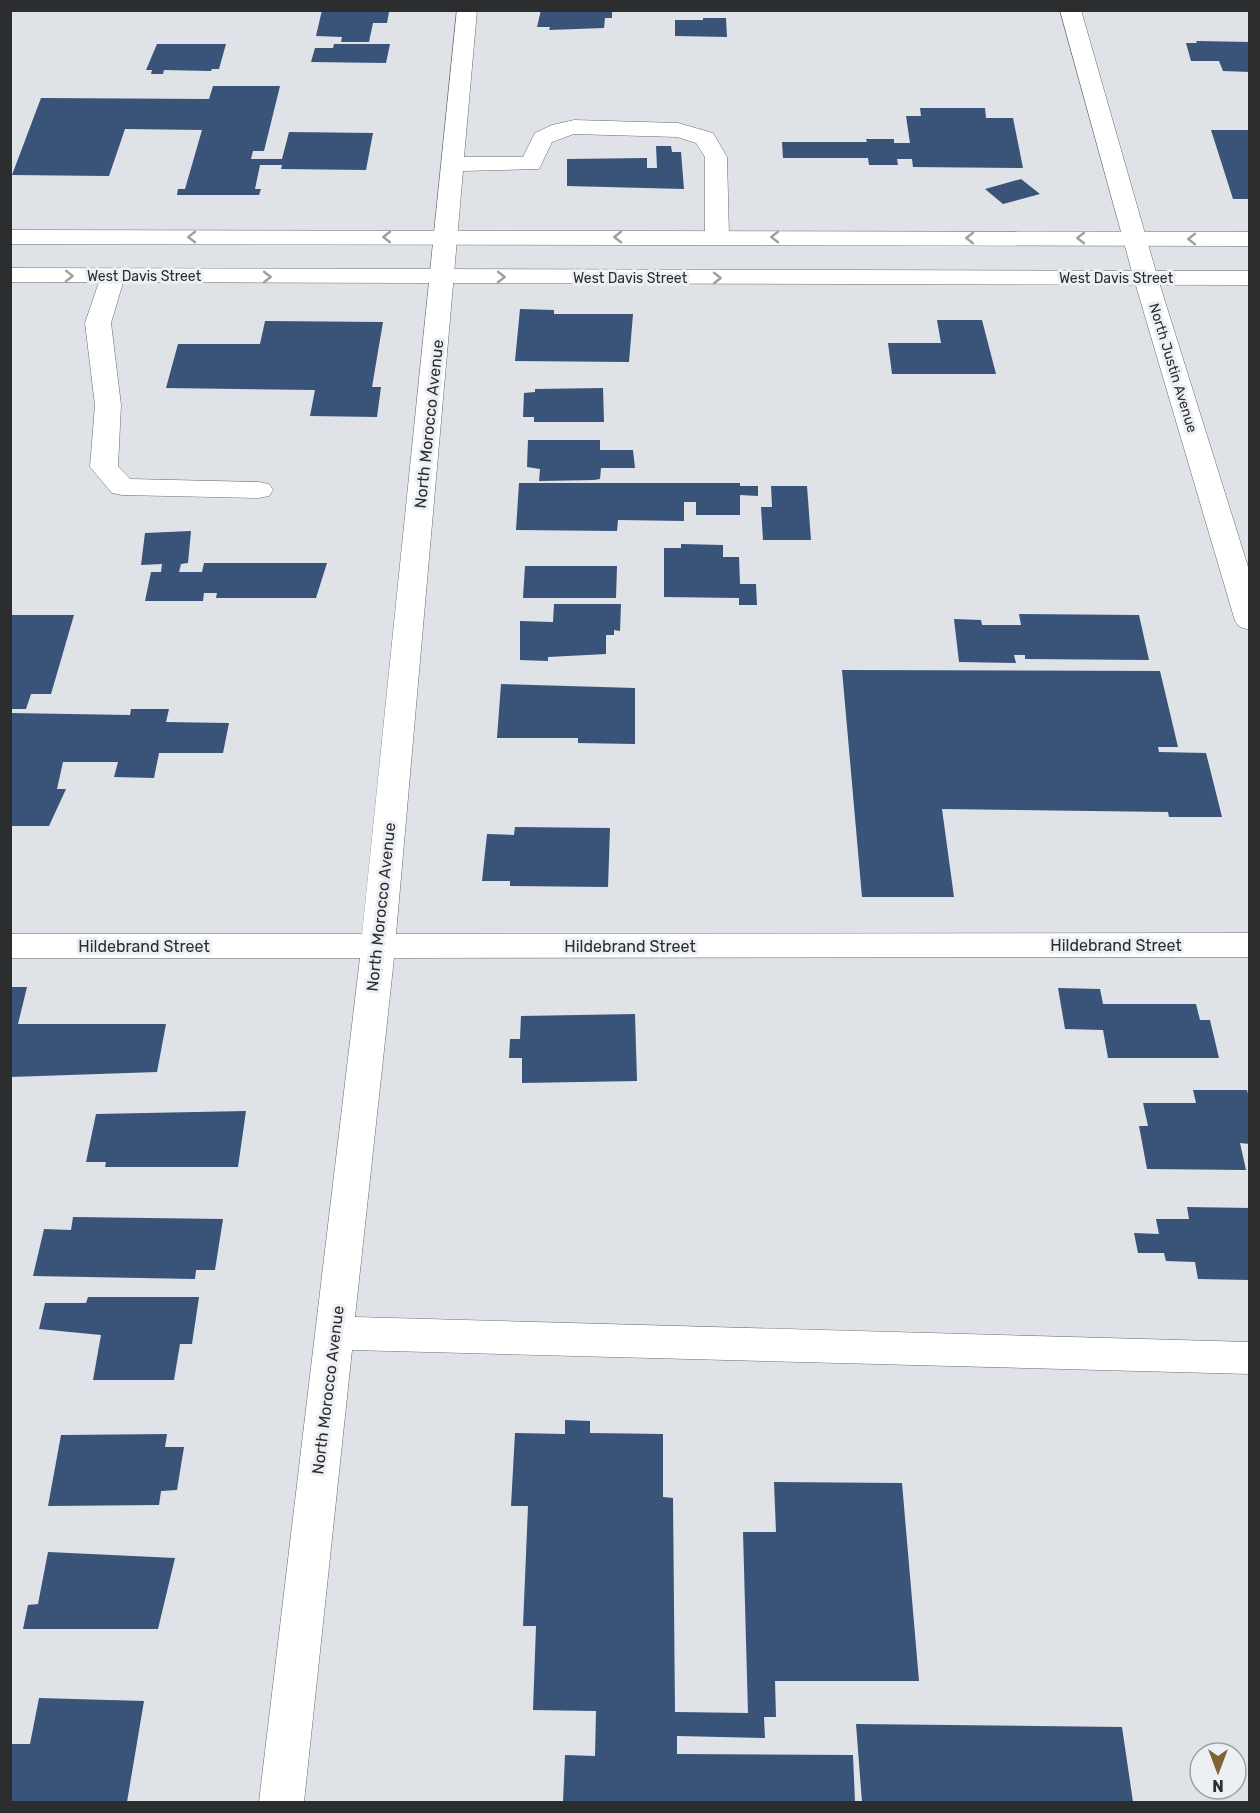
<svg xmlns="http://www.w3.org/2000/svg" width="1260" height="1813" font-family="Rubik,sans-serif">
	<style>
		.building { fill: #395379 }
		.lines { fill: none; stroke-linecap: round; stroke-linejoin: round }
		.minor-casing { stroke: #686b6f; stroke-width: 1 }
		.major-casing { stroke: #686b6f; stroke-width: 1 }
		.minor { fill: #fff; fill-rule: evenodd }
		.major { fill: #fff; fill-rule: evenodd }
		.oneway { stroke: #a0a0a1 }
		.labels { text-anchor: middle; dominant-baseline: central; stroke-width: 6; stroke-linejoin: round; paint-order: stroke }
		.far-street-label { font-size: 14px; fill: #2c2d2f; stroke: #eceff4 }
		.street-label { font-size: 16px; fill: #2c2d2f; stroke: #eceff4 }
	</style>
	<rect width="100%" height="100%" fill="#dfe2e7"/>
	<path class="building" d="M 322,10 L 374,10 L 389,12 L 387,23 L 373,23 L 369,42 L 341,42 L 342,37 L 316,36 Z
		M 541,10 L 612,10 L 612,18 L 605,18 L 604,28 L 549,30 L 550,27 L 537,27 Z
		M 703,18 L 726,18 L 727,37 L 675,36 L 675,20 L 703,20 Z
		M 1196,41 L 1250,42 L 1250,72 L 1223,71 L 1219,61 L 1191,61 L 1186,43 L 1197,43 Z
		M 157,44 L 226,44 L 219,69 L 212,69 L 211,71 L 164,70 L 163,74 L 151,74 L 152,70 L 146,70 Z
		M 334,44 L 390,44 L 386,63 L 311,62 L 315,48 L 333,48 Z
		M 213,86 L 280,86 L 264,151 L 253,151 L 251,159 L 282,159 L 289,132 L 373,133 L 366,170 L 281,169 L 282,165 L 260,165 L 255,189 L 261,189 L 259,195 L 177,195 L 178,189 L 185,189 L 202,130 L 125,129 L 109,176 L 12,175 L 41,98 L 209,99 Z
		M 920,108 L 985,108 L 986,118 L 1013,118 L 1023,168 L 913,167 L 912,159 L 897,159 L 898,165 L 869,165 L 868,158 L 783,158 L 782,142 L 867,142 L 866,139 L 894,139 L 894,143 L 910,143 L 906,116 L 921,116 Z
		M 1211,130 L 1250,130 L 1250,199 L 1233,199 Z
		M 656,146 L 671,146 L 672,152 L 681,152 L 684,189 L 567,186 L 567,159 L 647,158 L 647,168 L 657,168 Z
		M 1021,179 L 1040,194 L 1003,204 L 985,189 Z
		M 520,309 L 554,310 L 554,314 L 633,314 L 629,362 L 515,361 Z
		M 937,320 L 982,320 L 996,374 L 892,374 L 888,343 L 941,343 Z
		M 265,321 L 383,322 L 372,387 L 381,387 L 377,417 L 310,416 L 315,390 L 166,388 L 178,344 L 260,344 Z
		M 603,388 L 604,422 L 534,422 L 534,417 L 523,417 L 524,393 L 535,392 L 535,389 Z
		M 528,440 L 600,440 L 600,450 L 633,450 L 635,468 L 601,468 L 600,479 L 594,480 L 539,481 L 540,469 L 527,467 Z
		M 519,483 L 740,483 L 740,486 L 758,486 L 758,496 L 740,495 L 740,515 L 696,515 L 696,502 L 684,502 L 684,521 L 618,520 L 617,531 L 516,530 Z
		M 771,486 L 807,486 L 811,540 L 763,540 L 761,507 L 772,507 Z
		M 191,531 L 188,563 L 181,564 L 179,572 L 202,572 L 204,563 L 327,563 L 316,598 L 216,598 L 217,593 L 204,593 L 203,601 L 145,601 L 151,572 L 161,572 L 162,564 L 141,565 L 145,533 Z
		M 681,544 L 723,545 L 723,557 L 739,557 L 740,584 L 756,584 L 757,605 L 739,605 L 739,598 L 664,597 L 664,548 L 681,548 Z
		M 525,566 L 617,566 L 616,598 L 523,598 Z
		M 554,604 L 621,604 L 620,631 L 614,630 L 614,635 L 606,635 L 606,654 L 548,657 L 548,661 L 520,660 L 520,621 L 553,622 Z
		M 1019,614 L 1139,615 L 1149,660 L 1025,659 L 1025,655 L 1014,655 L 1016,663 L 959,662 L 954,619 L 981,620 L 982,625 L 1021,625 Z
		M 10,615 L 74,615 L 51,694 L 31,694 L 26,709 L 10,709 Z
		M 842,670 L 1160,671 L 1178,747 L 1158,747 L 1159,752 L 1206,753 L 1222,817 L 1169,817 L 1168,812 L 942,809 L 954,897 L 862,897 Z
		M 501,684 L 635,688 L 635,744 L 578,743 L 578,738 L 497,738 Z
		M 131,709 L 169,709 L 166,722 L 229,723 L 223,753 L 159,753 L 154,778 L 114,777 L 118,762 L 63,762 L 57,789 L 66,789 L 49,826 L 10,826 L 10,713 L 130,715 Z
		M 515,827 L 610,828 L 608,887 L 510,886 L 510,881 L 482,881 L 487,834 L 514,835 Z
		M 10,987 L 27,987 L 18,1024 L 166,1024 L 157,1072 L 10,1077 Z
		M 1058,988 L 1100,989 L 1103,1004 L 1196,1004 L 1200,1020 L 1210,1020 L 1219,1058 L 1108,1058 L 1103,1030 L 1065,1029 Z
		M 635,1014 L 637,1081 L 522,1083 L 522,1058 L 509,1058 L 510,1039 L 520,1039 L 521,1016 Z
		M 1193,1090 L 1247,1090 L 1250,1101 L 1250,1144 L 1240,1143 L 1246,1170 L 1147,1169 L 1139,1126 L 1148,1126 L 1143,1103 L 1196,1103 Z
		M 246,1111 L 238,1167 L 105,1167 L 106,1162 L 86,1162 L 96,1114 Z
		M 1187,1207 L 1250,1208 L 1250,1280 L 1198,1279 L 1195,1262 L 1166,1261 L 1164,1253 L 1138,1253 L 1134,1233 L 1159,1234 L 1156,1219 L 1189,1219 Z
		M 73,1217 L 223,1219 L 215,1270 L 196,1270 L 195,1279 L 33,1276 L 44,1229 L 71,1230 Z
		M 88,1297 L 199,1297 L 192,1344 L 180,1344 L 174,1380 L 93,1380 L 101,1335 L 39,1329 L 45,1303 L 86,1303 Z
		M 565,1420 L 590,1421 L 590,1433 L 663,1434 L 663,1497 L 673,1498 L 675,1712 L 748,1713 L 743,1532 L 776,1532 L 774,1482 L 902,1483 L 919,1681 L 775,1681 L 776,1717 L 764,1717 L 765,1738 L 677,1736 L 677,1754 L 853,1755 L 855,1802 L 563,1802 L 565,1755 L 595,1756 L 596,1711 L 533,1710 L 536,1626 L 523,1626 L 528,1506 L 511,1506 L 515,1433 L 565,1434 Z
		M 167,1434 L 165,1447 L 184,1447 L 177,1490 L 161,1491 L 159,1505 L 48,1506 L 61,1435 Z
		M 48,1552 L 175,1558 L 158,1629 L 23,1629 L 28,1605 L 38,1604 Z
		M 39,1698 L 144,1701 L 127,1802 L 10,1802 L 10,1744 L 30,1744 Z
		M 856,1724 L 1122,1727 L 1133,1802 L 862,1802 Z"/>
	<g class="lines">
		<defs>
			<path id="minor" d="M 457,10 L 477,10 L 464,157 L 523,157 L 535,133 L 552,125 L 574,120 L 678,123 L 713,133 L 727,157 L 729,237 L 725,242 L 717,244 L 709,242 L 705,237 L 705,157 L 696,143 L 677,137 L 574,134 L 552,142 L 539,169 L 463,171 L 396,934 L 1250,933 L 1250,957 L 394,958 L 355,1317 L 1250,1342 L 1250,1374 L 352,1350 L 304,1802 L 259,1802 L 360,958 L 10,958 L 10,934 L 362,934 Z
				M 1060,10 L 1081,10 L 1158,279 L 1250,573 L 1250,630 L 1240,627 L 1235,621 L 1134,279 Z
				M 113,269 L 122,271 L 125,276 L 111,323 L 121,405 L 118,466 L 130,479 L 259,482 L 269,484 L 273,490 L 269,496 L 259,498 L 122,495 L 112,493 L 90,467 L 95,405 L 85,323 L 101,276 L 104,271 Z"/>
			<path id="major" d="M 10,230 L 1250,232 L 1250,246 L 10,244 Z
				M 10,268 L 1250,271 L 1250,285 L 10,282 Z"/>
		</defs>
		<use href="#minor" class="minor-casing"/>
		<use href="#major" class="major-casing"/>
		<use href="#minor" class="minor"/>
		<use href="#major" class="major"/>
	</g>
	<defs><path id="oneway-chevron" d="M-2-3.5L2.5 0L-2 3.5" fill="none" stroke-width="1.6" stroke-linecap="round" stroke-linejoin="round" transform="scale(1.5)"/></defs>
	<g class="oneway">
		<use href="#oneway-chevron" transform="translate(192 237) rotate(-180)"/>
		<use href="#oneway-chevron" transform="translate(387 237) rotate(-180)"/>
		<use href="#oneway-chevron" transform="translate(618 237) rotate(180)"/>
		<use href="#oneway-chevron" transform="translate(775 237) rotate(-180)"/>
		<use href="#oneway-chevron" transform="translate(970 238) rotate(-180)"/>
		<use href="#oneway-chevron" transform="translate(1081 238) rotate(-180)"/>
		<use href="#oneway-chevron" transform="translate(1192 239) rotate(180)"/>
		<use href="#oneway-chevron" transform="translate(69 276) rotate(1)"/>
		<use href="#oneway-chevron" transform="translate(267 277)"/>
		<use href="#oneway-chevron" transform="translate(501 277)"/>
		<use href="#oneway-chevron" transform="translate(717 278)"/>
	</g>
	<g class="labels">
		<g class="far-street-label">
			<text x="144" y="276">West Davis Street</text>
			<text x="630" y="278">West Davis Street</text>
			<text x="1116" y="278">West Davis Street</text>
			<text transform="translate(1173 368) rotate(73)">North Justin Avenue</text>
		</g>
		<g class="street-label">
			<text transform="translate(429 424) rotate(-84)">North Morocco Avenue</text>
			<text transform="translate(381 907) rotate(-84)">North Morocco Avenue</text>
			<text x="1116" y="945">Hildebrand Street</text>
			<text x="144" y="946">Hildebrand Street</text>
			<text x="630" y="946">Hildebrand Street</text>
			<text transform="translate(328 1390) rotate(-83)">North Morocco Avenue</text>
		</g>
	</g>
	<rect width="1260" height="1813" fill="none" stroke="#2c2d2f" stroke-width="24"/>
	<g transform="translate(1218 1771) rotate(180)"><circle r="28" fill="#eceff4" stroke="#9fa1a5" stroke-width="1.5"/>
	<path d="M0-4.5L10 22L0 15L-10 22Z" fill="#7c6434"/>
	<text y="-9" font-size="16" font-weight="bold" text-anchor="middle" fill="#2c2d2f">N</text>
	</g>
</svg>
